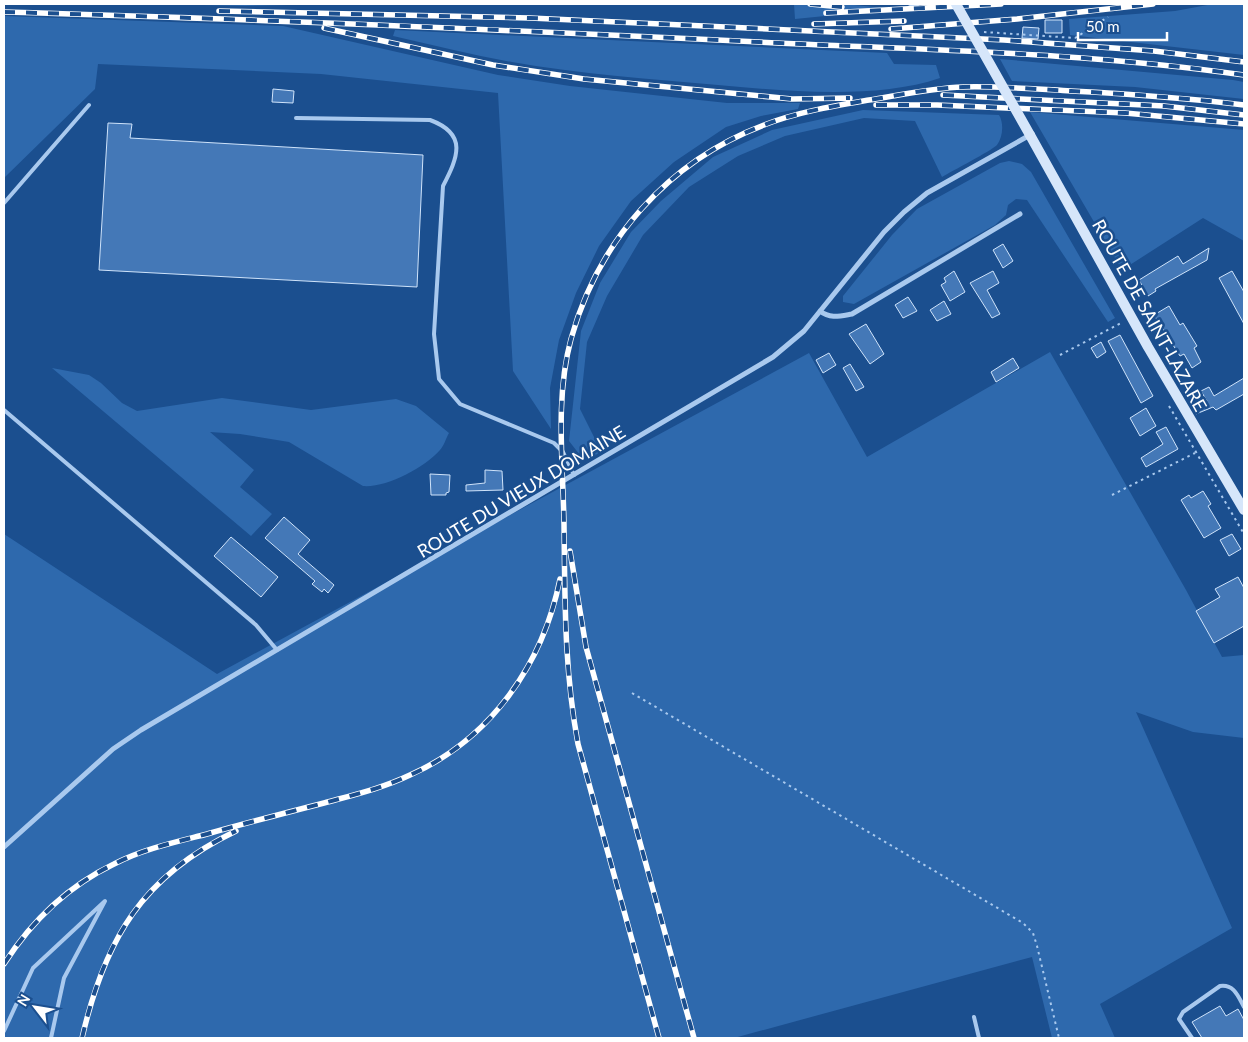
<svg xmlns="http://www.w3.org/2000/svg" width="1248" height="1042" font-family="Lato,sans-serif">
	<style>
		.green { fill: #2e69ad }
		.building { fill: #4478b7; stroke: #cfe3fa }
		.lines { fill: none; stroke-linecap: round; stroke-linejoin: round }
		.path { stroke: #a9c9ee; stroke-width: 2; stroke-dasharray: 2.5 4; stroke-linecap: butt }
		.service { stroke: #a9c9ee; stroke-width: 4 }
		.minor { stroke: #a9c9ee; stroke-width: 5 }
		.secondary { stroke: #d6e6fa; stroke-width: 10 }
		.rail-casing { stroke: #fff; stroke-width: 5.5 }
		.rail { stroke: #1b4f8f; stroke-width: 4; stroke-dasharray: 11; stroke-linecap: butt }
		.secondary-bridge { stroke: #d6e6fa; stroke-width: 10 }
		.labels { text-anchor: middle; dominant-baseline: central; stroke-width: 5; stroke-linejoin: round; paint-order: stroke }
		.street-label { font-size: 18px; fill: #fff; stroke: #1b4f8f }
	</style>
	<rect width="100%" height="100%" fill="#1b4f8f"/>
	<path class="green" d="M 161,4 L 332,4 L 245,6 Z
		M 794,4 L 844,4 L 895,9 L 795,19 Z
		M 1213,4 L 1244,4 L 1244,55 L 1070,35 L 1069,19 L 1175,11 Z
		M 4,16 L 283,26 L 498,75 L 570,86 L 727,103 L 800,103 L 798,109 L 761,116 L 726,127 L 674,162 L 631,201 L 599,246 L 576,293 L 559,340 L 550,388 L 551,429 L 513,371 L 498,93 L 321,74 L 98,64 L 95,89 L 4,178 Z
		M 395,30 L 887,53 L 894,64 L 936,65 L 940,78 C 876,100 785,91 718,85 C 649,79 580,74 512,62 C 472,55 433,45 393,36 Z
		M 1000,59 L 1233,80 L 1244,82 L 1244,99 L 1135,87 L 1012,81 Z
		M 863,110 L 999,115 C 1004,123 1003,137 997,145 C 991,151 952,171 942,177 L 915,121 L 864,118 L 785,136 L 738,156 L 689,187 L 643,235 L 607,296 L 587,342 L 580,409 L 601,451 L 589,460 L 583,459 L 569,441 L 581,331 L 600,283 L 631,232 L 661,201 L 713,157 L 772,130 Z
		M 1030,112 L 1244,130 L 1244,241 L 1203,218 L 1122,270 Z
		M 1009,161 L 1022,164 L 1031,172 L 1115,318 L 1108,322 L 1027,200 L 1016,199 L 1008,205 L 1006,215 L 995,225 L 854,304 L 843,302 L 843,296 L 892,235 L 917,209 L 1000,163 Z
		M 1050,352 L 1186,590 L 1222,657 L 1244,655 L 1244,738 L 1193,732 L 1136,712 L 1232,928 L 1100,1004 L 1115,1038 L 1052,1038 L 1032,957 L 734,1038 L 4,1038 L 4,534 L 217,674 L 809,353 L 867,457 Z
		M 52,368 L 89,375 L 101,383 L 122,403 L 137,411 L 222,398 L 311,410 L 396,399 L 416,406 L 449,433 C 446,438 444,446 440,450 C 424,468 386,488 363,486 L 289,442 L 240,434 L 210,432 L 254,470 L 240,487 L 272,514 L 251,536 Z"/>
	<path class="building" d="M 1045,20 L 1062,20 L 1062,33 L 1045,33 Z
		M 1023,27 L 1039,28 L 1038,39 L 1022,38 Z
		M 273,89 L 294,91 L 293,103 L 272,102 Z
		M 108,123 L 132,124 L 130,138 L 423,155 L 417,287 L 99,270 Z
		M 1003,244 L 1013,261 L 1003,268 L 993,250 Z
		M 1209,248 L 1207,260 L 1155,289 L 1156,291 L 1148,296 L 1139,280 L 1178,256 L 1183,264 Z
		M 954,271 L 965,292 L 950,301 L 941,285 L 946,282 L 944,278 Z
		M 993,271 L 999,283 L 987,290 L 1000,314 L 992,318 L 970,283 Z
		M 1232,271 L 1244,292 L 1244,324 L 1219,278 Z
		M 908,297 L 917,311 L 903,318 L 895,305 Z
		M 944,301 L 951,314 L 937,321 L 930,310 Z
		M 1169,306 L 1180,325 L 1183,323 L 1197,346 L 1194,348 L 1201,362 L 1192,368 L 1184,354 L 1180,356 L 1154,315 Z
		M 866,324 L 884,354 L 870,364 L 849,334 Z
		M 1120,335 L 1153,396 L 1141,403 L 1108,341 Z
		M 1101,342 L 1106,352 L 1097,358 L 1091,348 Z
		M 829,353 L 836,365 L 823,373 L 816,360 Z
		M 1013,358 L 1019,368 L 996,382 L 991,372 Z
		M 850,364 L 864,387 L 856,391 L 843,368 Z
		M 1244,378 L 1244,394 L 1216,410 L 1213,407 L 1196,414 L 1193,409 L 1207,401 L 1201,391 L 1209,387 L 1214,396 Z
		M 1146,408 L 1156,426 L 1140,436 L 1130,418 Z
		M 1166,427 L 1178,449 L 1146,467 L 1141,458 L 1163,444 L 1156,432 Z
		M 485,470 L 502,471 L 503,490 L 466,491 L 466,485 L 485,483 Z
		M 430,474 L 450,475 L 449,492 L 446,493 L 446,495 L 431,495 Z
		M 1203,491 L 1211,504 L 1208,506 L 1221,528 L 1204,538 L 1181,500 L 1189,495 L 1191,498 Z
		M 284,517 L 310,540 L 298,554 L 334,585 L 328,593 L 324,589 L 322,592 L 312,584 L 315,581 L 265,538 Z
		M 1232,534 L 1241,549 L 1229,556 L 1220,540 Z
		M 231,537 L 278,577 L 261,597 L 214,556 Z
		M 1238,577 L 1244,588 L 1244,626 L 1214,643 L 1196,611 L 1220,597 L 1215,589 Z
		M 1220,1006 L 1226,1016 L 1238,1009 L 1244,1020 L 1244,1038 L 1202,1038 L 1192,1022 Z"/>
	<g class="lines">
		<path class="path" d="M 983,4 L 984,7
			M 984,32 L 1075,38 L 1108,17
			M 1060,355 L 1123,322
			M 1169,406 L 1244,534
			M 1112,495 L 1195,453
			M 632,693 L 1023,923 L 1033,933 L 1037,946 L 1059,1038"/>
		<path class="service" d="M 910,4 L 918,4
			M 296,118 L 430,120 C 468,134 458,157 443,186 L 434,334 L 439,379 L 460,404 L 554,443 L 563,452 L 574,475
			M 4,203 L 89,105
			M 4,410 L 256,625 L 277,650
			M 974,1017 L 979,1038
			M 4,1031 L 33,968 L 105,901 L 64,978 L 51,1038
			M 1192,1038 L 1179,1019 L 1183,1012 L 1220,986 C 1234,984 1238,996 1244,1007"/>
		<path class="minor" d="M 820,311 C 830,319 840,316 852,314 L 1020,214
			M 4,847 L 113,749 L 141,730 L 773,357 L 804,331 L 884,232 L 904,212 L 927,193 L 1030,135"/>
		<path class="secondary" d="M 1030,135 L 1148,347 L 1244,510"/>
		<defs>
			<path id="rail" d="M 810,4 L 842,7
				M 219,11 L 530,18 L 1004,40 L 1154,51 L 1244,62
				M 4,12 C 256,19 507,30 759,42 C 920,50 1084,52 1244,75
				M 826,13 L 1001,4
				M 814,24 L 904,21
				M 324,28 L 493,65 L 584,79 L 792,99 L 850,98
				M 891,29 L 1017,19 L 1153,4
				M 943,95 L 1164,106 L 1244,115
				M 876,105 L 937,105 L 1125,113 L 1244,124
				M 570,551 L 586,647 L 694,1038
				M 4,964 C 31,922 68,886 114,864 C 143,849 176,842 207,834 C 246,823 285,813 324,803 C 353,795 383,788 410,775 C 491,739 543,664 560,579
				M 82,1038 C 105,939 142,876 236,831
				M 659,1038 L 578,744 C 564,668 565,600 564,524 C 563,463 555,398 571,339 C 598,241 668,161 764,125 C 797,112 834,106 869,100 C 900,95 932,88 963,87 C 999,86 1036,89 1071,91 C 1129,94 1187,98 1244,105"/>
		</defs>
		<use href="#rail" class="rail-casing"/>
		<use href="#rail" class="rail"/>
		<path class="secondary-bridge" d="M 956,4 L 1030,135"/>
	</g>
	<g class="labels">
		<g class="street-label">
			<text transform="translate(1150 315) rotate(61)">ROUTE DE SAINT-LAZARE</text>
			<text transform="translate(521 491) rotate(-31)">ROUTE DU VIEUX DOMAINE</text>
		</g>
	</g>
	<rect width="1248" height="1042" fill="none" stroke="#ffffff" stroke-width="10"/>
	<g transform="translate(35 1007) rotate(301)" stroke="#1b4f8f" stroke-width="4" paint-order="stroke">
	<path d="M0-4L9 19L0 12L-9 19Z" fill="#ffffff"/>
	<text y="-8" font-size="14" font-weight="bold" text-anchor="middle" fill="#ffffff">N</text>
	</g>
	<path d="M1078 32v8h89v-8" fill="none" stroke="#ffffff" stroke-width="2.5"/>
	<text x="1086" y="32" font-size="15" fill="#ffffff" stroke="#1b4f8f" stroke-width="4" paint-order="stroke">50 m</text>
</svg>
